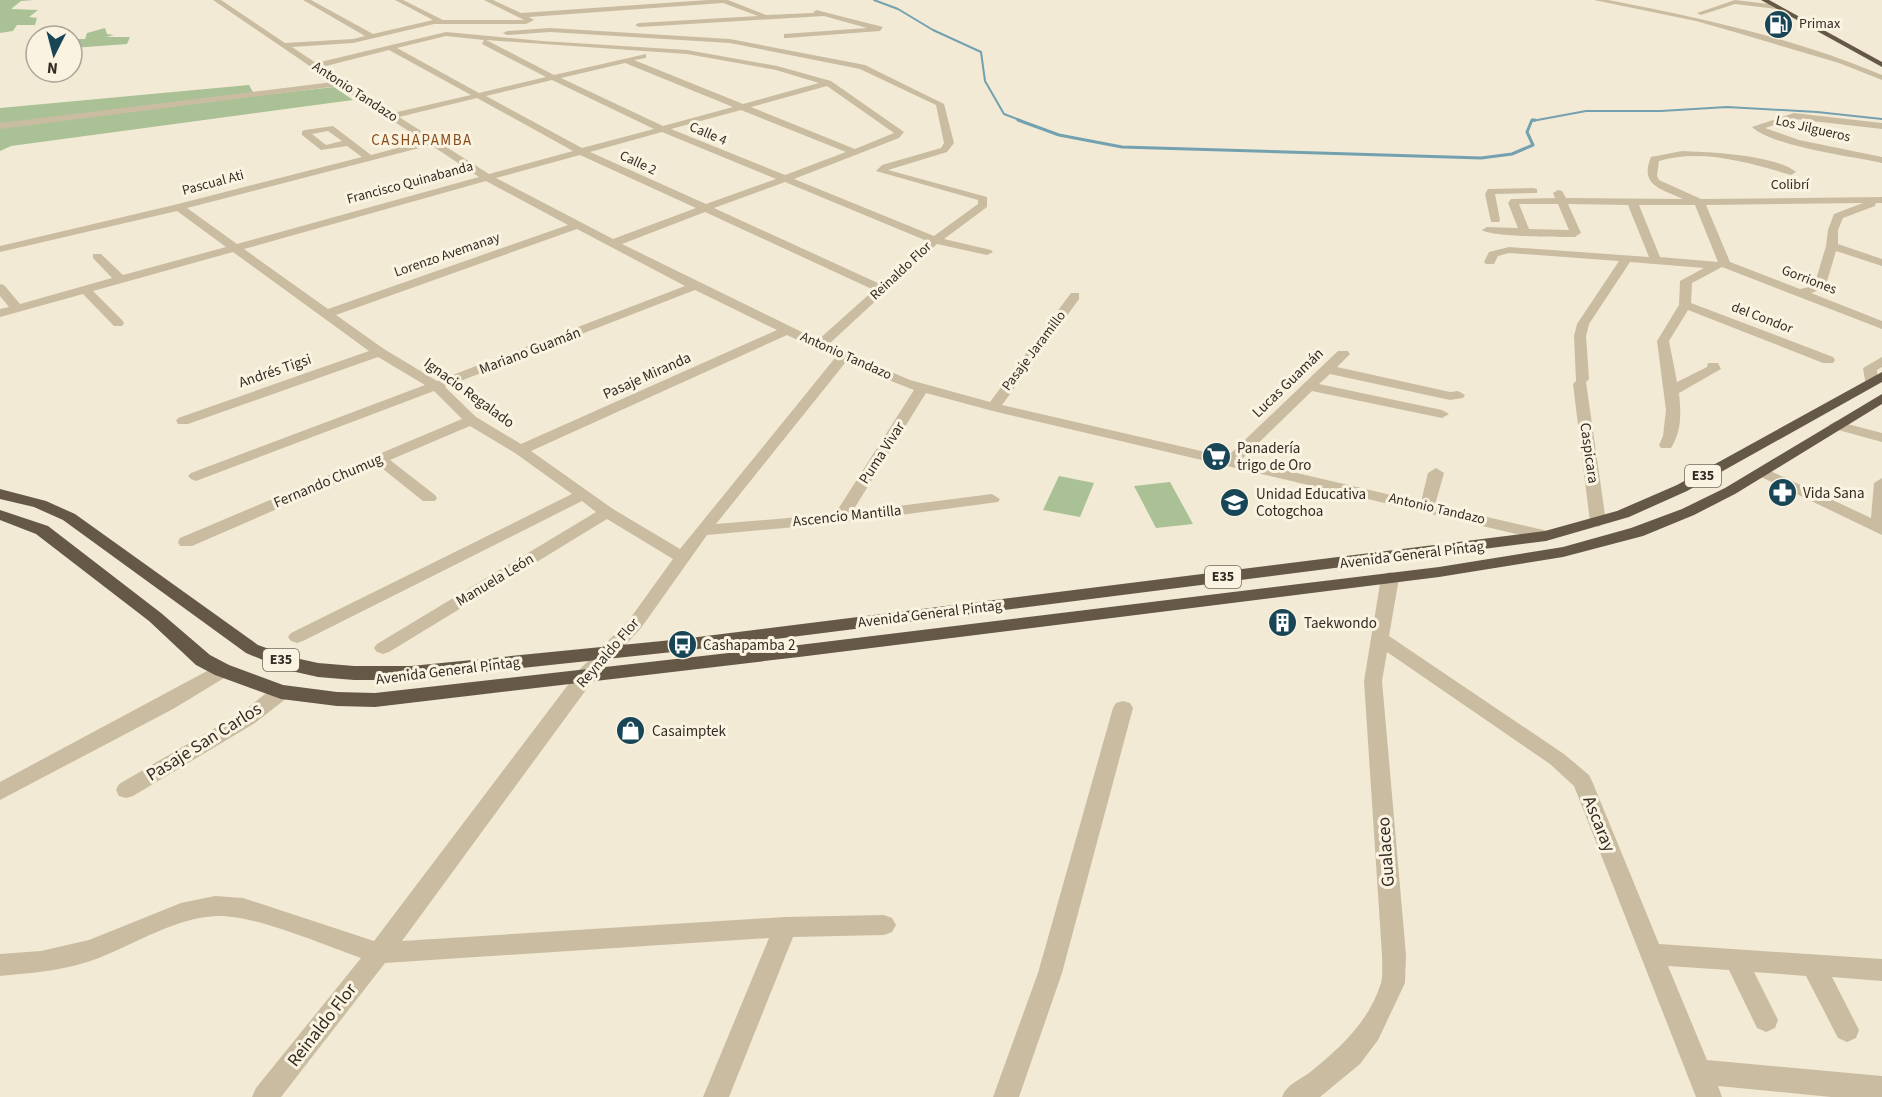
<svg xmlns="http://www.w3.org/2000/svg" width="1882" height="1097" font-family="'Source Sans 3',sans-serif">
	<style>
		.green { fill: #a9c195 }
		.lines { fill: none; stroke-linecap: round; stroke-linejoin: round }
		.stream-far1 { stroke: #73a1b0; stroke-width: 2 }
		.stream { stroke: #73a1b0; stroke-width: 3 }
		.minor { fill: #cabca1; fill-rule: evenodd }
		.trunk { fill: #665847; fill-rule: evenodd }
		.labels { text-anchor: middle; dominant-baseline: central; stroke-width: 6; stroke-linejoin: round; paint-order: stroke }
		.far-poi-label { font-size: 14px; fill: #342c24; stroke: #faf3e1; text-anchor: start }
		.far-street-label { font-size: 14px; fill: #342c24; stroke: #faf3e1 }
		.shield { fill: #faf3e1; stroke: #6f685d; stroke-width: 1.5 }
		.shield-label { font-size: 14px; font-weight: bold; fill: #342c24 }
		.far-quarter-label { font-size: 15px; letter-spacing: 1.5px; fill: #874a19; stroke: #faf3e1 }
		.street-label { font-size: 15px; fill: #342c24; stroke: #faf3e1 }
		.poi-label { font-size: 15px; fill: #342c24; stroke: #faf3e1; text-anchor: start }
		.near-street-label { font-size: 18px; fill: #342c24; stroke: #faf3e1 }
	</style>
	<rect width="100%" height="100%" fill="#f2ead5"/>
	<path class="green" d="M 0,0 L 34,0 L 21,1 L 11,9 L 38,10 L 29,17 L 37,18 L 35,25 L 17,25 L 13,31 L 0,33 Z
		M 105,28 L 107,34 L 114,35 L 106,37 L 130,37 L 127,44 L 72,48 L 72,39 L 85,39 L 87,33 Z
		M 249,85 L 255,96 L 334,87 L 353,100 L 11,146 L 0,151 L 0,108 Z
		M 1059,476 L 1094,483 L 1080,517 L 1043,510 Z
		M 1170,482 L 1193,524 L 1156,528 L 1134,486 Z"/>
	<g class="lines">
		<path class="stream-far1" d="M 874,0 L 898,9 L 933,30 L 981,52 L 985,81 L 1004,114 L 1022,121
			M 1532,121 L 1586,111 L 1661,111 L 1727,107 L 1817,112 L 1882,119"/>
		<path class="stream" d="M 1018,120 L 1059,135 L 1122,147 L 1481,158 L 1512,154 L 1533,145 L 1527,132 L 1532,120 L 1535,120"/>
		<path class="minor" d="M 213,0 L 221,0 L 285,43 L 353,39 L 365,36 L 303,0 L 311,0 L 373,34 L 433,20 L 395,0 L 403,0 L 443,20 L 524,20 L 484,0 L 493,0 L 521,13 L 708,0 L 728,0 L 766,15 L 813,13 L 816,10 L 883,27 L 880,31 L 787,38 L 784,38 L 784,34 L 867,28 L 824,16 L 639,27 L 635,25 L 639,23 L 758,16 L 723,3 L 529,17 L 534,20 L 526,24 L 434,24 L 353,43 L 292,47 L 316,63 L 446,32 L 542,41 L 687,50 L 777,66 L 831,81 L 904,132 L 899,138 L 794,179 L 934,236 L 978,204 L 978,200 L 876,171 L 882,165 L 941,148 L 944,143 L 936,105 L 860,69 L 730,43 L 550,32 L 507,35 L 503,33 L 507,31 L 550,28 L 730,39 L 865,65 L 944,104 L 954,143 L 947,152 L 888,170 L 987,197 L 987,207 L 944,239 L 991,250 L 993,252 L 987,255 L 937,244 L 828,345 L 910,380 L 990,402 L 1071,293 L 1079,293 L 1079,299 L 1002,405 L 1227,457 L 1338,351 L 1348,351 L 1350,354 L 1337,367 L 1450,392 L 1458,391 L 1465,395 L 1463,398 L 1450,400 L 1330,374 L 1319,384 L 1442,410 L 1449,414 L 1442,418 L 1312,391 L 1241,460 L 1421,502 L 1428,473 L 1436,468 L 1444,473 L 1435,505 L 1552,532 L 1554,536 L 1546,541 L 993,411 L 926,393 L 852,512 L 992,494 L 1000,499 L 998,502 L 840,523 L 707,535 L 641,628 L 594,679 L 402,941 L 785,917 L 884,915 L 892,918 L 896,925 L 892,932 L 884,935 L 793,937 L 729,1097 L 703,1097 L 769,938 L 385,963 L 281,1097 L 252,1097 L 256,1088 L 361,958 C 323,945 253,914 216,916 C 176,918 136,943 99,958 C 68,970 33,973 0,976 L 0,954 L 41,951 L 89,940 L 181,903 L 215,896 L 243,898 L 374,941 L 580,669 L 629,620 L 673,559 L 607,519 L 389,652 L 383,654 L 377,652 L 374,648 L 377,644 L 596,512 L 582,501 L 303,641 L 297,643 L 291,641 L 288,637 L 291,633 L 572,494 L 515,453 L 470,426 L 390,460 L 435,495 L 437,498 L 435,501 L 423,501 L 378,465 L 192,546 L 180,546 L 178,542 L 180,538 L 462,419 L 434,391 L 196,481 L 191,479 L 188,476 L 191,473 L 425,385 L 378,357 L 188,424 L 178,424 L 176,421 L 178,418 L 369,351 L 233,252 L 93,291 L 122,320 L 124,323 L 122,326 L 114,326 L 83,294 L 0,317 L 0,309 L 9,307 L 0,296 L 0,284 L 4,285 L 20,304 L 112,278 L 93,258 L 93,254 L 101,254 L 123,275 L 226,247 L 177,211 L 0,252 L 0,246 L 178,204 L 362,157 L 347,146 L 321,150 L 302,135 L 302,131 L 305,130 L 333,126 L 371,155 L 424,141 L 339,86 L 0,129 L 0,123 L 333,82 ZM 446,36 L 484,40 L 482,44 L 546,77 L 479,93 L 397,48 ZM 486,40 L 687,54 L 776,70 L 819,83 L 743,104 L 634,60 L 646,58 L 646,54 L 554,75 ZM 389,50 L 471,95 L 393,113 L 322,67 ZM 625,63 L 733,107 L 663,126 L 561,78 ZM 552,80 L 654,129 L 582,148 L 486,96 ZM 827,86 L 894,133 L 855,149 L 751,107 ZM 477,98 L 573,151 L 489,174 L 399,117 ZM 741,110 L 846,152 L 785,175 L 671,129 ZM 328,131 L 342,141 L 326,145 L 312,134 ZM 662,132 L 776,179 L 706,204 L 590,152 ZM 431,145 L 479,177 L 237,244 L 187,208 ZM 580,155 L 696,208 L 613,239 L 496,178 ZM 486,181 L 568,225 L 328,309 L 244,249 ZM 785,182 L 927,241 L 880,284 L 714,208 ZM 705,212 L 874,290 L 818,340 L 622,244 ZM 577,229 L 685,286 L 437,381 L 384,349 L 336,315 ZM 695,290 L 777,330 L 521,444 L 476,417 L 445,387 ZM 787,335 L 835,358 L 680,549 L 613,509 L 531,451 ZM 845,363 L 914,390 L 835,514 L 716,524 Z
			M 1594,0 L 1608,0 C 1701,18 1794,38 1882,75 L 1882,80 L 1839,63 L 1738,33 L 1696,21 Z
			M 1735,0 L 1777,5 L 1781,7 L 1777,9 L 1735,4 L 1701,15 L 1697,13 Z
			M 1794,113 L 1882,123 L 1882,129 L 1794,119 L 1765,128 L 1799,140 L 1882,157 L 1882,163 C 1851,156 1774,147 1752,127 Z
			M 1682,151 C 1709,152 1776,155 1796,172 L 1791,175 C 1750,163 1701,148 1659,161 L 1657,176 L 1659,180 L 1701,199 L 1882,197 L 1882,203 L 1876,203 L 1875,206 L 1843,218 L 1838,230 L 1838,244 L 1882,259 L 1882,266 L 1836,251 L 1825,288 L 1811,293 L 1882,321 L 1882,329 L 1722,267 L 1692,283 L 1691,303 L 1833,357 L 1835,360 L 1833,363 L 1823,363 L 1688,310 L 1669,341 L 1677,382 L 1707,367 L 1708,363 L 1718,363 L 1721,369 L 1679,393 C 1681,412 1682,431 1671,448 L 1661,448 L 1659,445 L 1663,436 L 1666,410 L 1657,341 L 1679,305 L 1680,281 L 1704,268 L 1630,262 L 1589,324 L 1586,336 L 1589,379 L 1586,382 L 1606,522 L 1598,527 L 1590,522 L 1573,384 L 1576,381 L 1574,336 L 1577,324 L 1619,261 L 1509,253 L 1498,256 L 1494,264 L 1486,264 L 1484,262 L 1489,252 L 1509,247 L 1649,257 L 1628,205 L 1568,204 L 1581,233 L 1575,237 C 1558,237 1491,237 1482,230 L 1487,227 L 1518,228 L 1508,203 L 1511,199 L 1555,198 L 1553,193 L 1558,190 L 1562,191 L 1566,198 L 1683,199 C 1662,189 1639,186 1651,157 ZM 1863,203 L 1834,214 L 1828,230 L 1826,246 L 1814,286 L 1800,289 L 1730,262 L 1706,205 ZM 1519,204 L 1558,204 L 1569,230 L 1529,229 ZM 1639,205 L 1695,205 L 1718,262 L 1660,257 Z
			M 1533,188 L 1537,189 L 1537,193 L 1495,194 L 1500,220 L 1499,222 L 1491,222 L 1485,194 L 1488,189 Z
			M 1882,357 L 1882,367 L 1877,370 L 1878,383 L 1871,387 L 1866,386 L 1863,368 Z
			M 1836,421 L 1882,433 L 1882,442 L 1831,428 L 1829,425 Z
			M 1762,467 L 1871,518 L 1874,483 L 1882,478 L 1882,535 L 1757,475 L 1754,472 Z
			M 1390,572 L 1396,574 L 1399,578 L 1389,636 L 1564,754 L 1589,775 L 1592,781 L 1659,944 L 1882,959 L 1882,981 L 1832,977 L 1859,1030 L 1856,1038 L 1847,1042 L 1838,1038 L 1806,976 L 1754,972 L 1778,1020 L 1775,1028 L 1766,1032 L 1757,1028 L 1729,970 L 1668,966 L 1707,1060 L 1882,1076 L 1882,1097 L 1831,1097 L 1718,1086 L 1722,1097 L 1696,1097 L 1574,786 L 1550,764 L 1387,652 L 1382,681 L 1406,955 L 1405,983 L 1378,1040 L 1360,1064 L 1320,1097 L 1282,1097 C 1287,1084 1298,1081 1309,1073 C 1339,1049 1369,1022 1381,983 C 1383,975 1382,964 1382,955 L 1364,681 L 1381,578 L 1384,574 Z
			M 222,663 L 229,665 L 231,670 L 229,675 L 173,709 L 0,800 L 0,782 Z
			M 281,685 L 288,687 L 291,692 L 288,697 L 255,723 L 133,796 L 126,798 L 119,796 L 116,790 L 119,784 L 241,713 L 274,687 Z
			M 1123,701 L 1130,703 L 1133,708 L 1062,973 L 1019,1097 L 993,1097 L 1038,973 L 1113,708 L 1116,703 Z"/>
		<path class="trunk" d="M 1761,0 L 1769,0 L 1882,62 L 1882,67 Z
			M 1882,372 L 1882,382 L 1687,491 L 1629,517 L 1546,541 L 682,651 L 411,680 L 354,680 L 318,677 L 287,670 L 246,653 L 63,520 L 34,507 L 0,499 L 0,489 L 46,501 L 75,514 L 258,645 L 291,657 L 318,663 L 354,666 L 411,666 L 682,639 L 1545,531 L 1617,511 L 1677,485 Z
			M 1882,394 L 1882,404 L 1735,494 L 1694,515 L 1643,536 L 1563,557 L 1439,577 L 799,657 L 375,707 L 337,706 L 281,699 L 215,675 L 196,665 L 149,621 L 36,534 L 0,520 L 0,510 L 48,526 L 161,613 L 210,655 L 229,665 L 283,685 L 337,692 L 375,693 L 799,645 L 1439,567 L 1563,547 L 1631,528 L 1682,509 L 1725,488 Z"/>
	</g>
	<defs>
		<symbol id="fuel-disc" viewBox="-11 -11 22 22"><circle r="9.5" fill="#184657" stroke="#faf3e1"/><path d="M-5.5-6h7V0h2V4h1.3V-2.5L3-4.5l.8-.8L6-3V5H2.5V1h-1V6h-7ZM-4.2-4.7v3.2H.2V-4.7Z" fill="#fff"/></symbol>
		<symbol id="supermarket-disc" viewBox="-11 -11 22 22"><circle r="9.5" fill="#184657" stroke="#faf3e1"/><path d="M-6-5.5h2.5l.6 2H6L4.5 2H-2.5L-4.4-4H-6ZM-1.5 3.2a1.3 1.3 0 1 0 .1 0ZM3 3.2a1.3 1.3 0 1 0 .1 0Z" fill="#fff"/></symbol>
		<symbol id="pharmacy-disc" viewBox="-11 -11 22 22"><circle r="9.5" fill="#184657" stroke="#faf3e1"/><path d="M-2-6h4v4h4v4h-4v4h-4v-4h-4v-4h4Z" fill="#fff"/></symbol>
		<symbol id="school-disc" viewBox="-11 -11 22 22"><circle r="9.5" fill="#184657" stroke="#faf3e1"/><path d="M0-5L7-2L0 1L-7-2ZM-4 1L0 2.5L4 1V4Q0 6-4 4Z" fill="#fff"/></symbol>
		<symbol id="building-disc" viewBox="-11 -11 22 22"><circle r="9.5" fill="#184657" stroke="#faf3e1"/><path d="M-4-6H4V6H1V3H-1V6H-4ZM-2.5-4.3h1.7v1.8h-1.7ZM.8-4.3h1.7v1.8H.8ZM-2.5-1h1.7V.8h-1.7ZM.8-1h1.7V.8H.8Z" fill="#fff"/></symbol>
		<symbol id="bus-disc" viewBox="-11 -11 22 22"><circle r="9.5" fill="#184657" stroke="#faf3e1"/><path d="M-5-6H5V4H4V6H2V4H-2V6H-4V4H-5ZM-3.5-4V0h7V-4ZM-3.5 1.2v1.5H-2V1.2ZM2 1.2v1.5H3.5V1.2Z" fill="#fff"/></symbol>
		<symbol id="shop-disc" viewBox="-11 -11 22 22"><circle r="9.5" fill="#184657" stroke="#faf3e1"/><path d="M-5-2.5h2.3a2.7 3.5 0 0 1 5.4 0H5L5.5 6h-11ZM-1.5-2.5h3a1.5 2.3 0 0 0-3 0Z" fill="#fff"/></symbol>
	</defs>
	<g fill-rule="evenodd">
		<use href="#fuel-disc" x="1762" y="8" width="33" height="33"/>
		<use href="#supermarket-disc" x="1200" y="440" width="33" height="33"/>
		<use href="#pharmacy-disc" x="1766" y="476" width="33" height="33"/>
		<use href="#school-disc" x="1218" y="486" width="33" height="33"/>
		<use href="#building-disc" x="1266" y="606" width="33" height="33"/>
		<use href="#bus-disc" x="666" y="628" width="33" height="33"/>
		<use href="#shop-disc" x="614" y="714" width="33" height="33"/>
	</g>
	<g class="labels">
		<g class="far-poi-label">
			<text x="1799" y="24">Primax</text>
		</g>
		<g class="far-street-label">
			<text transform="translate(355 92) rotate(33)">Antonio Tandazo</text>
			<text transform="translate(1813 129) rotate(13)">Los Jilgueros</text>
			<text transform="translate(708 134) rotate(23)">Calle 4</text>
			<text transform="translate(638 163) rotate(25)">Calle 2</text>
			<text transform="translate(213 183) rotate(-15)">Pascual Ati</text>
			<text transform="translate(410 183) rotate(-15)">Francisco Quinabanda</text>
			<text x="1790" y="185">Colibrí</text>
			<text transform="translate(447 255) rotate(-19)">Lorenzo Avemanay</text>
			<text transform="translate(901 271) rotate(-43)">Reinaldo Flor</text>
			<text transform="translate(1809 280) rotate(21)">Gorriones</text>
			<text transform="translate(1762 318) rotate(21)">del Condor</text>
			<text transform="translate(1034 351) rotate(-53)">Pasaje Jaramillo</text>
			<text transform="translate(846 356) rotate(24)">Antonio Tandazo</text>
			<text transform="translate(1437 509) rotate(13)">Antonio Tandazo</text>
		</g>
		<g class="shield">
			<rect x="1685" y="465" width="36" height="22" rx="4.5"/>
			<rect x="1205" y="566" width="36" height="22" rx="4.5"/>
			<rect x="263" y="649" width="36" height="22" rx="4.5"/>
		</g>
		<g class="shield-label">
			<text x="1703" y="476">E35</text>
			<text x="1223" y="577">E35</text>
			<text x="281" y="660">E35</text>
		</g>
		<g class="far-quarter-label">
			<text x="422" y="140">CASHAPAMBA</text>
		</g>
		<g class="street-label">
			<text transform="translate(530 351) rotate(-21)">Mariano Guamán</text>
			<text transform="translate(275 371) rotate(-19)">Andrés Tigsi</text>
			<text transform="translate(647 376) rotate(-24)">Pasaje Miranda</text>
			<text transform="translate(1288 383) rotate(-44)">Lucas Guamán</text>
			<text transform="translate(469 393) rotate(36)">Ignacio Regalado</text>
			<text transform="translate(882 453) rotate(-57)">Puma Vivar</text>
			<text transform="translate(1589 453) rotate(82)">Caspicara</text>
			<text transform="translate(328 481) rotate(-23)">Fernando Chumug</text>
			<text transform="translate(847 516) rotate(-6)">Ascencio Mantilla</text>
			<text transform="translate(1412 555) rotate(-7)">Avenida General Pintag</text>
			<text transform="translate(495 580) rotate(-31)">Manuela León</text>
			<text transform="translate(930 614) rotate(-7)">Avenida General Pintag</text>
			<text transform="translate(608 653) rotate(-49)">Reynaldo Flor</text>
			<text transform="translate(448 671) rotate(-7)">Avenida General Pintag</text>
		</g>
		<g class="poi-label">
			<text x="1237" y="448">Panadería<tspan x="1237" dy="17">trigo de Oro</tspan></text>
			<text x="1803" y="493">Vida Sana</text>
			<text x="1256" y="494">Unidad Educativa<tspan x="1256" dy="17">Cotogchoa</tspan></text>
			<text x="1304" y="623">Taekwondo</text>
			<text x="703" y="645">Cashapamba 2</text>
			<text x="652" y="731">Casaimptek</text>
		</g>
		<g class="near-street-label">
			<text transform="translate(204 742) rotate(-32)">Pasaje San Carlos</text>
			<text transform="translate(1599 824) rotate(68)">Ascaray</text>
			<text transform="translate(1386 852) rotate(-94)">Gualaceo</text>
			<text transform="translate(322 1025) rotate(-52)">Reinaldo Flor</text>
		</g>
	</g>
	<g transform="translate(54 54) rotate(186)"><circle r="28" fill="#faf3e1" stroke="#aba395" stroke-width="1.5"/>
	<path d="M0-4.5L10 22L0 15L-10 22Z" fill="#184657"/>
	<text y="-9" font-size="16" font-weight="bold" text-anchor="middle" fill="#342c24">N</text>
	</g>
</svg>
